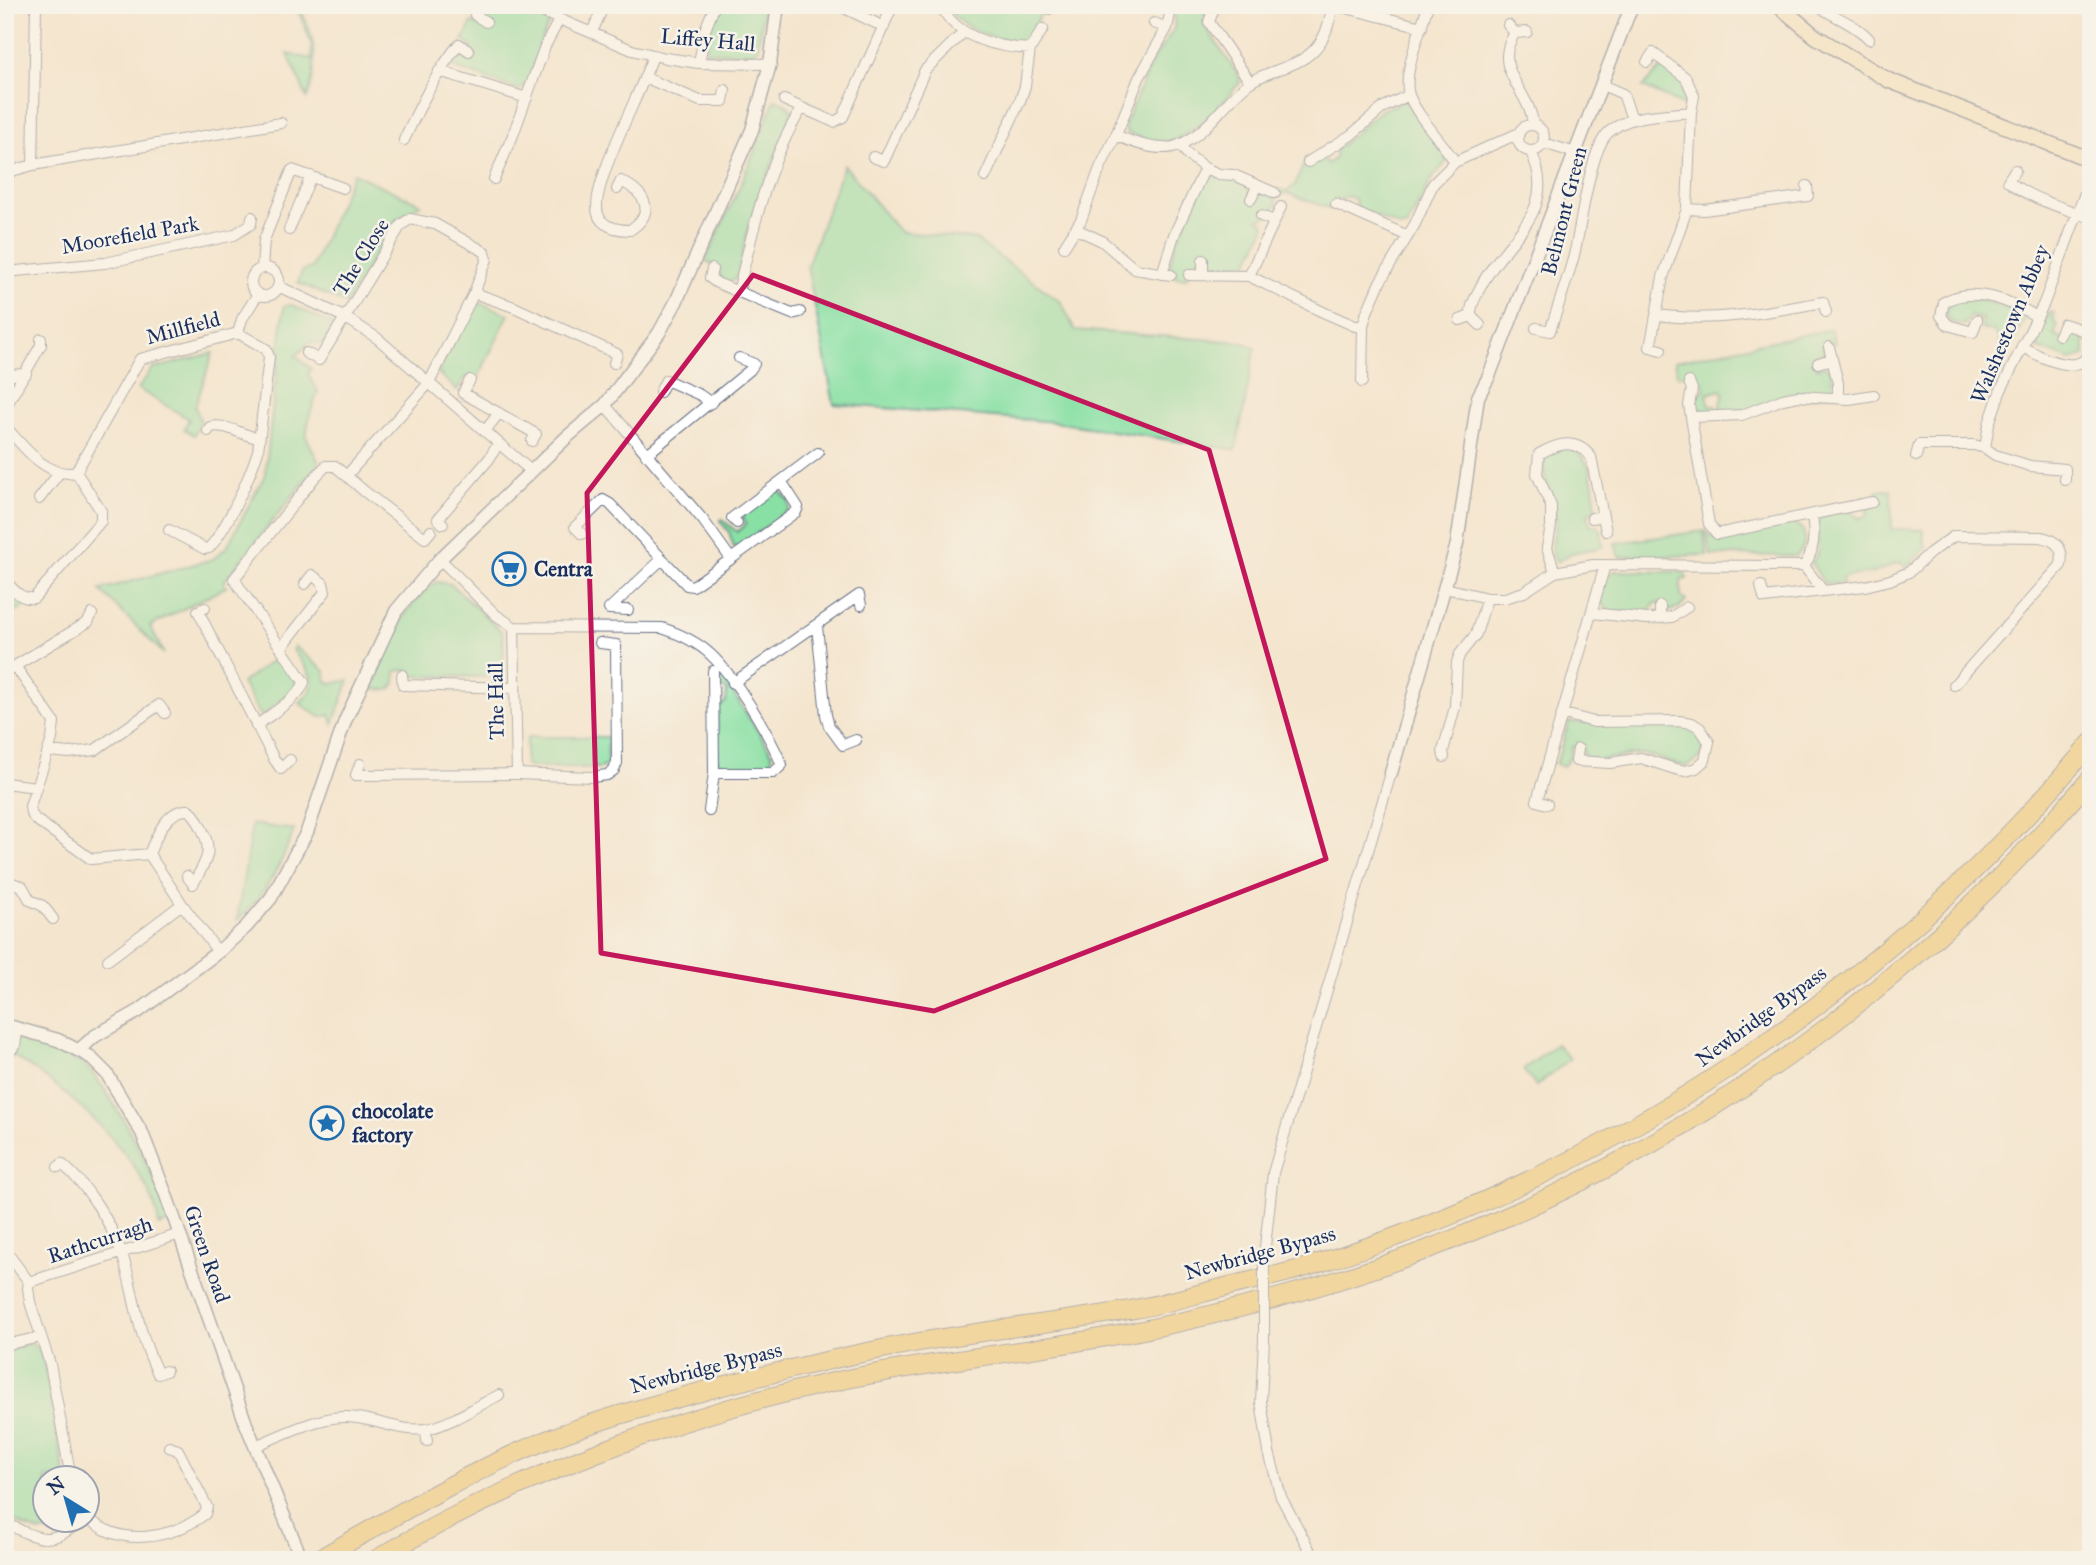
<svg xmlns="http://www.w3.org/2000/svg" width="2096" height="1565" font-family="'IM FELL Great Primer',serif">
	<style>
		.green { fill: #89e0a4; stroke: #528881; stroke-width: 2 }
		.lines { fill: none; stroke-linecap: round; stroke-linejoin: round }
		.minor-casing { stroke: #676f85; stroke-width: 12 }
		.tertiary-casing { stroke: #676f85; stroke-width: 15 }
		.secondary-casing { stroke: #676f85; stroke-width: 17 }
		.motorway-casing { stroke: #676f85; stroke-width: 20 }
		.minor { stroke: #fff; stroke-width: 10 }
		.tertiary { stroke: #fff; stroke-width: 12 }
		.secondary { stroke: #f9e7c3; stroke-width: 14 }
		.motorway { stroke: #f0c469; stroke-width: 18 }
		.minor-bridge-casing { stroke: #676f85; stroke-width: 12; stroke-linecap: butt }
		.minor-bridge { stroke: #fff; stroke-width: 10 }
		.marked { fill: none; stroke: #c2185b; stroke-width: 5; stroke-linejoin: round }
		.labels { text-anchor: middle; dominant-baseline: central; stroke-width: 5; stroke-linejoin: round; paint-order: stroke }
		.street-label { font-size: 21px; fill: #1b2f5e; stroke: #f7f3e8 }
		.poi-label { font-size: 21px; font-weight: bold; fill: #1b2f5e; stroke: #f7f3e8; text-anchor: start }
	</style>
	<rect width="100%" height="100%" fill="#f7f3e8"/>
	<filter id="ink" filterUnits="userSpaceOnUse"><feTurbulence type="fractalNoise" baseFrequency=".0143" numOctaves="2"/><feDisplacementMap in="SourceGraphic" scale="14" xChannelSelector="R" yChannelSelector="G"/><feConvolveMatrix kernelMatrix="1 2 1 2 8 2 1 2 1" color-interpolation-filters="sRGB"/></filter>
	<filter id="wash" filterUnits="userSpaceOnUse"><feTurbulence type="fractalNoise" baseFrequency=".00686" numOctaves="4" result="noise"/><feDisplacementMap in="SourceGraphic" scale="28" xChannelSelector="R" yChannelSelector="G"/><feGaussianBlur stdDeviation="1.57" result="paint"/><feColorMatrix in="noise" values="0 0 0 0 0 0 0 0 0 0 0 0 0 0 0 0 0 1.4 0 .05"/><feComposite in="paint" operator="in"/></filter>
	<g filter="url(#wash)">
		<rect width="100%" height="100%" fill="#f4e5ce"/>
		<path class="green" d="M 281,5 L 297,5 C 317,35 319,66 307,98 L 288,54 L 312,59 L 311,43 L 299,12 Z
			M 483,5 C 504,5 537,2 549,23 L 540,43 L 529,83 L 519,90 L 450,66 L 451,58 L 457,55 L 465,56 L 472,47 L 463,40 L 472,22 L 483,28 L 491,17 L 485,12 Z
			M 720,5 L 764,5 L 758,48 L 750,53 L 706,52 L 709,29 Z
			M 948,5 L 1045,5 L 1026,43 L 1021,44 C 992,38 966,33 948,9 Z
			M 1175,5 L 1208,5 L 1204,24 L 1239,77 L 1240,82 C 1226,100 1193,137 1169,141 C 1155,143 1138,138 1126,132 L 1125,124 L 1151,63 L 1174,29 Z
			M 1664,65 L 1688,87 L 1688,104 L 1686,107 L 1643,87 Z
			M 775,99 L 785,103 L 792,110 L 791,116 L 748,226 L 738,277 L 729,283 L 720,277 L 720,268 L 705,261 L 741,184 Z
			M 1405,101 L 1446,156 L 1447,161 L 1431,180 L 1407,227 L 1400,227 L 1357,208 L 1355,199 L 1348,196 L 1341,200 L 1335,200 L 1331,209 L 1286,193 L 1275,198 L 1277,203 L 1270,215 L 1258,219 L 1264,223 L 1265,228 L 1245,269 L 1214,270 L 1209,260 L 1198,259 L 1187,278 L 1175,277 L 1175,273 L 1169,267 L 1177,240 L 1208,176 L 1232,178 L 1248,186 L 1249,192 L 1257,196 L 1279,189 L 1288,191 L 1295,185 L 1307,157 L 1312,163 L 1322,158 L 1328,164 L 1335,158 L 1336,150 L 1381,110 Z
			M 844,165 L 900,232 L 975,239 L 1061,302 L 1075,330 L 1242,342 L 1255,348 L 1236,450 L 1055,422 L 834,404 L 807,266 Z
			M 353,173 L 421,204 L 396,220 L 346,304 L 298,283 L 302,271 L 312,268 Z
			M 1982,299 L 2023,314 L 2026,317 L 2010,347 L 1999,344 L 2000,339 L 1993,332 L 1981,329 L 1983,319 L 1971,316 L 1964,325 L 1951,322 L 1946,317 L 1947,307 L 1954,300 Z
			M 474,301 L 509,314 L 476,382 L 466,377 L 457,390 L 438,373 Z
			M 292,305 L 333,325 L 324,344 L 310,342 L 296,356 L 311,369 L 308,374 L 318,391 L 310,414 L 306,436 L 319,463 L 229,575 L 224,582 L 226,587 L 150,626 L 164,654 L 100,590 L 213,559 L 227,547 L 265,475 L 284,306 Z
			M 2051,312 L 2054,313 L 2054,322 L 2058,325 L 2054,335 L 2065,341 L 2073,333 C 2087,334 2085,344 2085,356 L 2071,360 L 2036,347 L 2038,344 L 2033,339 Z
			M 1831,329 L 1835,343 L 1823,346 L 1823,353 L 1814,358 L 1817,368 L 1824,366 L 1831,370 L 1833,391 L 1829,394 L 1743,411 L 1721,412 L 1720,405 L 1724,395 L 1722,390 L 1707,394 L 1709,405 L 1715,405 L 1716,412 L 1696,409 L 1694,404 L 1698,394 L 1705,389 L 1702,381 L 1687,375 L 1677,375 L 1675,361 Z
			M 213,353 L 195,407 L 201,422 L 194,435 L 184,429 L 189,419 L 138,389 L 152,369 Z
			M 1565,447 C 1594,453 1592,484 1596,508 L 1588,514 L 1590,525 L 1598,526 L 1601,531 L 1603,547 L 1572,553 L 1557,562 C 1545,547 1557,535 1556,518 C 1555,496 1541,481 1543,457 L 1547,453 Z
			M 778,489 L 789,501 L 789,510 L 740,546 L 734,547 L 729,532 L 720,521 L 722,519 L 737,532 L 746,524 L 742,518 L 744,514 Z
			M 1891,489 L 1892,529 L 1924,530 L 1924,542 L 1927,548 L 1905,567 L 1900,562 L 1873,573 L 1842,577 L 1843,584 L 1824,583 L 1812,564 L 1818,551 L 1818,520 C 1828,511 1851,506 1858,518 L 1867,516 L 1867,510 L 1879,499 L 1877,491 Z
			M 1796,522 L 1796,525 C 1809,530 1806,548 1796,556 L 1711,555 L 1705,530 L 1711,537 L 1718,538 Z
			M 1703,531 L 1707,555 L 1619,557 L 1615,543 Z
			M 1614,571 L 1684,572 L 1687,579 L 1681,580 L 1681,597 L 1686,601 L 1680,607 L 1667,612 L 1662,604 L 1655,603 C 1648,620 1624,612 1609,611 L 1600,601 L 1607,577 Z
			M 436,582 L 451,584 L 501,631 L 503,634 L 504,675 L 502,677 L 409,676 L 406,670 L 396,671 L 395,684 L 390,690 L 370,689 C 384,652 402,606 436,582 Z
			M 5,587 L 32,602 L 5,619 Z
			M 294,646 L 325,671 L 327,681 L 331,684 L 349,680 L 333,724 L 330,715 L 320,717 L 299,703 C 324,683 308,672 293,650 Z
			M 278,656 L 297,684 L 294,690 L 264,714 L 260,715 L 242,683 Z
			M 718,670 L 772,753 L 772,761 L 769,765 L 725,767 L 718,762 L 717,708 L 726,702 L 727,690 L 721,688 L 718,683 Z
			M 1569,722 L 1691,727 L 1698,731 L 1704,743 L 1701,757 L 1688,766 C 1671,767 1656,753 1639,754 C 1621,755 1600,765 1584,756 L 1582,748 L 1572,746 L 1570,757 L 1563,767 L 1556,764 Z
			M 527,737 L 608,737 L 607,765 L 601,768 L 528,767 L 525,762 Z
			M 252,824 L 294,830 C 283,861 264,899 237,920 Z
			M 5,1032 C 32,1039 62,1049 85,1066 C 107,1082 168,1197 169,1222 L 159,1226 C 152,1161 60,1082 5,1051 Z
			M 1556,1044 L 1570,1059 L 1536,1086 L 1523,1070 Z
			M 31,1343 L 40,1351 L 45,1368 L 65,1477 L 46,1478 L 46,1520 L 72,1520 C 46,1542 31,1530 5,1516 L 5,1350 Z"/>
	</g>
	<g filter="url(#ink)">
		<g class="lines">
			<defs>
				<path id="minor" d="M 478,5 L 475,15 L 486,22
					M 526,5 L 632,50 L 666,58 L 699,63 L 770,64
					M 838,5 L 884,27
					M 941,5 C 955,38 997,47 1030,49 L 1043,29
					M 1215,5 L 1209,22 L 1250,82
					M 1334,5 L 1422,27
					M 1428,5 C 1422,27 1402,74 1409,95 C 1418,118 1442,141 1455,162
					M 1817,5 C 1833,17 1856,24 1869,39
					M 1049,9 L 1051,5
					M 1154,23 L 1167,28
					M 1508,25 L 1515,33 C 1490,70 1531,91 1533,125
					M 592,32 L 604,5
					M 1515,33 L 1527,32
					M 1647,62 L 1653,53 L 1686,78 L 1694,96 L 1691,112 L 1687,209 L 1663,277 L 1651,343 L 1650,347 L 1661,350
					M 699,63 L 705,30 L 715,5
					M 439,71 L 527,98
					M 646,78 L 700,101 L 723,101 L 725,90
					M 1602,85 L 1623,94 L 1632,119
					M 784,100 L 834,122 L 843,117 L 893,5
					M1518 138a13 13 0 1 1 26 0a13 13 0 1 1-26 0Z
					M 1116,135 C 1133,143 1161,153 1179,145 C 1209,133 1227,97 1252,81 C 1272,69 1299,67 1315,49 C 1327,36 1329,22 1333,5
					M 404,140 C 420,106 435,74 459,44 L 469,51
					M 1544,143 L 1575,153
					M 1180,145 L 1188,155 L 1205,168 L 1219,174 L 1234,175 L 1275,193
					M 873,157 L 884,161 L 925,70 L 964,32
					M 1308,162 L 1351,135 L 1384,107 L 1409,95
					M 33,165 L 36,5
					M 2015,170 L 2008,181 C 2032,200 2062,207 2091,218
					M 5,173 L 33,165 L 281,123
					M 985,177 L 1020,101 L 1025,86 L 1030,49
					M 494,179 L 513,135 L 545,46 L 559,20
					M 617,189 L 621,181 C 645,193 657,212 630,230 C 619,230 601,227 598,214 C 589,186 643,90 653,55
					M 1251,199 L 1257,187
					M 1336,204 L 1408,236
					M 1687,209 L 1704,210 L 1808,196 L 1807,186
					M 1261,216 L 1274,221
					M 1076,229 L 1102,241 L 1135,269 L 1171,275
					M 289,230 L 311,176
					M 1064,247 L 1081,220 L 1100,168 L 1116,135 L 1139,78 L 1167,28 L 1172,5
					M 1203,260 L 1203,275
					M 262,268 L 264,240 L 292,170 L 343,188
					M251 282a14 14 0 1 1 28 0a14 14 0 1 1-28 0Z
					M 712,269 L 710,278 L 717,283 L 792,314 L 800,312
					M 5,272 L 105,263 L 234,235 L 251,224 L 252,217
					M 1162,274 L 1174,235 L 1205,168
					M 1189,275 L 1249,276 L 1323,312 L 1355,326 L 1363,326
					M 1249,276 L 1281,207
					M 278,286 L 346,318 L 377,338 L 531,471
					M 738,292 C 753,230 767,163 802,108
					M 474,293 L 514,307 L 617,354 L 614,363
					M 1658,315 C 1714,323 1768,312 1823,302 L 1826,312
					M 1471,316 L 1480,325
					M 1460,320 L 1471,316 C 1470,306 1475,299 1479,290 C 1503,239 1561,214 1531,152
					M 1977,320 L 1973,332 L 1948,325 L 1941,316 L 1944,302 C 1973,285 2011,301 2037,317
					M 1536,328 L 1550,331 C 1558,307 1566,283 1573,259 C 1581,230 1589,149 1609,132 C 1630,113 1665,115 1691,112
					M 2022,346 C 2043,360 2095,383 2089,337 L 2082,330 L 2064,324 L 2059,335
					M 1829,347 L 1838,383 L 1838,398
					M 306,353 L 319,360 L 401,225 L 410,219 L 435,224 L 485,252 L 487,259 L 474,293 L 429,383 L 347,475
					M 1818,363 L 1832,359
					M 5,375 L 26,374
					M 470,380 L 463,393 L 536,434 L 532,441
					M 1362,382 L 1363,326 L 1367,312 L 1380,282 L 1415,224 L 1433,184 L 1455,162 L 1519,133
					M 1689,382 L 1692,389 L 1689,405 L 1709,524 L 1717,534 L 1872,502
					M 660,392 L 666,380 L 700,395 L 711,403
					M 5,408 L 41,345 L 41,339
					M 1693,417 L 1742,415 L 1783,399 L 1798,396 L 1849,399 L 1874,395
					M 5,426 C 22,445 47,479 76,472
					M 208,431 L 210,427 C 227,423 242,436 259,438
					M 485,431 L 499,413
					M 1985,448 L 1989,424 L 2000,392 L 2044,303 L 2091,177
					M 646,455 L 750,370 L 754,364 L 739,358
					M 1916,456 L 1919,445 L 1974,445 L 1985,448 L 1995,455 L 2030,466 L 2065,469 L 2065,480
					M 76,472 L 140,359 L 238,333 L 242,319 L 258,294
					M 39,499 L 59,473
					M 1592,518 L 1603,516
					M 737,523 L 732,518 L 818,453
					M 443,524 L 438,519 L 489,459 L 498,444
					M 169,530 L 205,549 L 209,548 C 227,529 250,476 258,451 L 269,357 L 266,349 L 238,333
					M 582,534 L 575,527 L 603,500 L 610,504 L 687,585 L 693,586 L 731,559 L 703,520 L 605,405
					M 440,559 L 496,615 L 514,627 L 662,628 C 680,634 696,641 710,654 C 736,678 768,732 782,765 L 773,773 L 714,773
					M 731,559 L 796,512 L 798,507 L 781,481
					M 1804,566 L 1823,591
					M 1555,572 L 1547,548 L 1551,526 L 1551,506 L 1537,474 L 1539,454 C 1558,443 1576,438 1591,457 L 1606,531
					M 5,581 C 14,590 21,600 34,598 L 101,521 L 101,511 L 76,472
					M 1761,586 L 1764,598 L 1865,586 L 1890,580 L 1909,572 L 1930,553 L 1954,536 L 2041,537 C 2057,540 2064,549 2061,565 L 1954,685
					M 1445,588 L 1487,598 L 1505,598 L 1524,592 L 1555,572 L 1593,565 L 1804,566 C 1815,551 1815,533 1812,516
					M 205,608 L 198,611 L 274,759 L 281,769 L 290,760
					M 628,610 L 609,609 L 661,560
					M 1593,613 L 1647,619 L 1672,617 L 1687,607
					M 1660,618 L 1660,606
					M 817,626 L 826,715 L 829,726 L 843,745 L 856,740
					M 514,627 L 517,774
					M 282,647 L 325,592 L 323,583 L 312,575 L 305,584
					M 15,666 L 54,722 L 52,739 L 30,806 L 31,813 L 35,819 L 91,859 L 149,854 L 182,904 L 218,952
					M 5,672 L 88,622 L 92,614
					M 402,675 L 403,685 L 515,688
					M 733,683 L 859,595 L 861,605
					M 1564,714 L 1594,722 L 1679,721 L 1692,723 L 1700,728 L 1709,742 L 1705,760 L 1696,768 L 1686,771 L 1675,769 L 1641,758 L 1610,763 L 1576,761 L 1578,749
					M 256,726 C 268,716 302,696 304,682 L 234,579 L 315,477 L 326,466 L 335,466 L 364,491 L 425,538 L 431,531
					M 48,751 L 69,753 L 95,750 L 159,705 L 165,713
					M 1444,757 L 1443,751 L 1455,707 L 1457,662 L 1460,654 L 1476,634 L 1487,598
					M 360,764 L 356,775 L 517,774 L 592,777 L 607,775 L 614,770 L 617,763 L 616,645 L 600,643
					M 5,783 L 36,787
					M 1547,804 L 1537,801 L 1605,565
					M 709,811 L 714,773 L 713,671
					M 149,854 C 156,837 167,808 189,810 C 196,815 198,822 202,829 C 214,854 205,862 193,884 L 187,876
					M 5,881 L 22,886 L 30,900 L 43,906 L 53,919
					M 108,960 L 182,904
					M 5,1058 L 15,1045 L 18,1028
					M 58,1167 L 62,1164 C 88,1186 110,1221 122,1254 C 131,1280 134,1307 142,1333 C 146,1347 152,1361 158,1374 L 166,1371
					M 5,1250 L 29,1282 L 180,1234
					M 1264,1256 L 1273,1173 L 1391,773
					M 29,1282 L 28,1288 L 30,1302 L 50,1364 L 71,1478
					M 1264,1339 L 1261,1402 L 1269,1452 L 1281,1497 L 1315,1560
					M 5,1345 L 40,1337
					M 426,1429 L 427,1441
					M 255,1446 C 285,1434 324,1412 357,1418 C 380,1421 403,1432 426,1429 C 445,1427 481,1404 499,1395
					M 88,1518 C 121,1548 171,1539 205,1514 L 207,1507 L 178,1450 L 169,1447
					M 5,1522 C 36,1539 52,1548 81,1520"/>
				<path id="tertiary" d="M 1391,773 L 1457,544 L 1478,397 L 1489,376 L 1632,5
					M 5,1025 L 58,1040 L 89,1056 L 107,1074 L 142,1133 L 166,1195 L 246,1424 L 302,1560
					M 79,1050 L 95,1036 L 139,1011 L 218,952 L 246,927 L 271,898 L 307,832 L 345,721 L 396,611 L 440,559 L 567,437 L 605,405 L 659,333 L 676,302 L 752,130 L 770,64 L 778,5"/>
				<path id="secondary" d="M 1778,5 L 1815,36 L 1888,80 L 2091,160"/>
				<path id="motorway" d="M 317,1560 C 387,1521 456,1479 530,1447 C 588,1422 650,1406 711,1389 C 772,1373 835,1358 897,1346 C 976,1331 1056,1323 1135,1309 C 1164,1304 1193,1295 1222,1288 C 1252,1280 1282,1275 1310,1266 C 1616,1171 1886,990 2091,743
					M 375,1560 C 514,1477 676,1416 833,1382 C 937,1359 1044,1351 1148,1329 C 1253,1307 1355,1279 1454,1239 C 1699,1141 1921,979 2091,778"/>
			</defs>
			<use href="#minor" class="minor-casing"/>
			<use href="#tertiary" class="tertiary-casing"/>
			<use href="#secondary" class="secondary-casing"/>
			<use href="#motorway" class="motorway-casing"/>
			<use href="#minor" class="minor"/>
			<use href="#tertiary" class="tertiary"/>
			<use href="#secondary" class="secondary"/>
			<use href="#motorway" class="motorway"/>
			<defs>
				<path id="minor-bridge" d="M 1264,1256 L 1264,1339"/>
			</defs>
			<use href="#minor-bridge" class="minor-bridge-casing"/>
			<use href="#minor-bridge" class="minor-bridge"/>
		</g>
	</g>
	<path d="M0 0H2096V1565H0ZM 753,275 L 1209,450 L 1326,859 L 934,1011 L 601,953 L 587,493 Z" fill="#f4e5ce" fill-opacity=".55" fill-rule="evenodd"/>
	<path class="marked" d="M 753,275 L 1209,450 L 1326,859 L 934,1011 L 601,953 L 587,493 Z"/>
	<defs>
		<symbol id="supermarket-ring" viewBox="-11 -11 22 22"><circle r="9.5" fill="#f7f3e8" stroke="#1f6fb2" stroke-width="1.5"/><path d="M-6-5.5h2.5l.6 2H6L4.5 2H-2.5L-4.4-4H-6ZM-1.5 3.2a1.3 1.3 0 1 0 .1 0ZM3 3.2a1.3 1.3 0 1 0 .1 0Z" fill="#1f6fb2"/></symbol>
		<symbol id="sight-ring" viewBox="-11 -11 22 22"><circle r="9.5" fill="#f7f3e8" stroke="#1f6fb2" stroke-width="1.5"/><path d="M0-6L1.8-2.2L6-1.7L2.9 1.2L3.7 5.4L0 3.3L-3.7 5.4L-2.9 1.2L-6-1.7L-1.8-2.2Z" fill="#1f6fb2"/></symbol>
	</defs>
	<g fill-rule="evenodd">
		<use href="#supermarket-ring" x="490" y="550" width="38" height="38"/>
		<use href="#sight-ring" x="308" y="1104" width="38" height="38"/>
	</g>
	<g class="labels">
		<g class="street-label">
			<text transform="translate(708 40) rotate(5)">Liffey Hall</text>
			<text transform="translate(1564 211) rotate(-76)">Belmont Green</text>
			<text transform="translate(130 235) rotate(-10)">Moorefield Park</text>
			<text transform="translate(361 257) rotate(-58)">The Close</text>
			<text transform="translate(2010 324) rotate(-67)">Walshestown Abbey</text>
			<text transform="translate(183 328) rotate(-15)">Millfield</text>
			<text transform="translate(496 701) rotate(-91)">The Hall</text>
			<text transform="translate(1761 1016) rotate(-36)">Newbridge Bypass</text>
			<text transform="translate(100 1240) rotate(-18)">Rathcurragh</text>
			<text transform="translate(1260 1253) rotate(-15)">Newbridge Bypass</text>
			<text transform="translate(207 1254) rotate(71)">Green Road</text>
			<text transform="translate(706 1368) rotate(-14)">Newbridge Bypass</text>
		</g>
		<g class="poi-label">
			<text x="534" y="569">Centra</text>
			<text x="352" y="1111">chocolate<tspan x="352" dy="24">factory</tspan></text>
		</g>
	</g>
	<rect width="2096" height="1565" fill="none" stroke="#f7f3e8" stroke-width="28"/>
	<g transform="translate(66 1499) rotate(323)"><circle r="33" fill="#f7f3e8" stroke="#9fa5b1" stroke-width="2"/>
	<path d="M0-5L12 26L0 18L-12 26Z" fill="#1f6fb2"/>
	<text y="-10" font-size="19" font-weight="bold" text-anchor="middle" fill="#1b2f5e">N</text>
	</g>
</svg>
